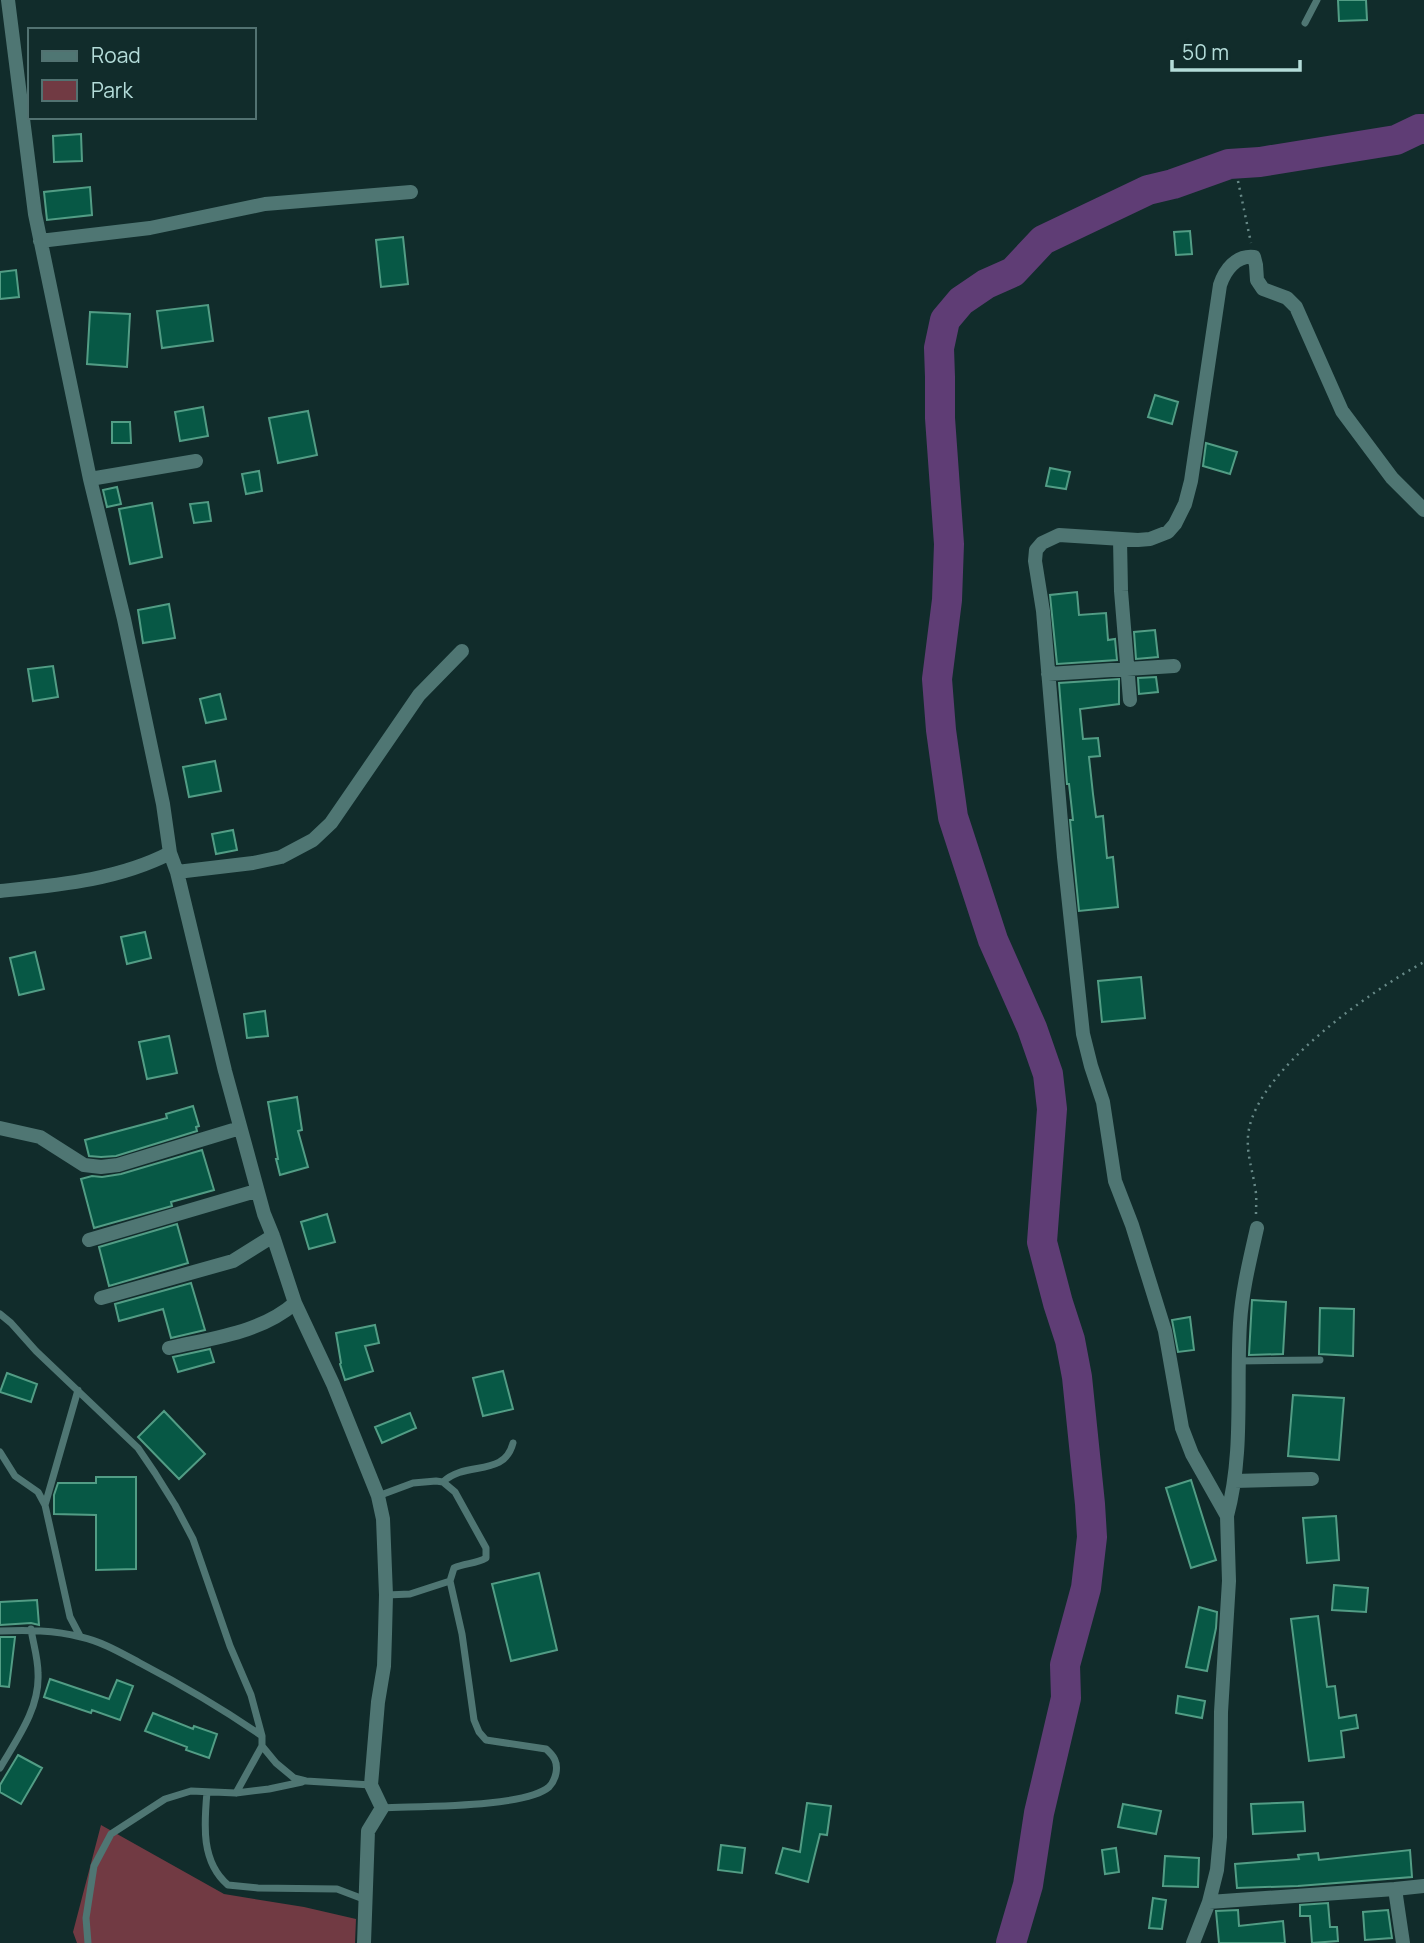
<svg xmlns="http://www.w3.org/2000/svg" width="1424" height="1943" font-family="Manrope,sans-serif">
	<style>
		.green { fill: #713a43 }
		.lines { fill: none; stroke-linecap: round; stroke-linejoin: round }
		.river { stroke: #5f3d75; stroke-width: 30 }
		.building { fill: #075845; stroke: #529d85; stroke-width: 2 }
		.path { stroke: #678987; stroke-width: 2.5; stroke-dasharray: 2 5; stroke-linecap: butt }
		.lane { stroke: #4f7673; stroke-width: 7 }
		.street { stroke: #4f7673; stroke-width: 14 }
	</style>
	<rect width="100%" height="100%" fill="#112c2b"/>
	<path class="green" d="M 101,1825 L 224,1894 L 304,1907 L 356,1919 L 355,1943 L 77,1943 L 73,1932 Z"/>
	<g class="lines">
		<path class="river" d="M 1011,1943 L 1028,1885 L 1039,1813 L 1066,1698 L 1065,1665 L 1086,1588 L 1092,1537 L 1090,1504 L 1077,1377 L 1070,1340 L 1058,1303 L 1042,1242 L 1052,1109 L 1048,1074 L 1032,1028 L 993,940 L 953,817 L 941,730 L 937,679 L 947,600 L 949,544 L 940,418 L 940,377 L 939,348 L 945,320 L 961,301 L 986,284 L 1013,272 L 1043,240 L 1148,190 L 1173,184 L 1229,164 L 1260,162 L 1396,140 L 1419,129 L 1424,129"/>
	</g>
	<path class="building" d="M 1338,0 L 1366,0 L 1367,20 L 1339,21 Z
		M 81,134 L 82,161 L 54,162 L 53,136 Z
		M 90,187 L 92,215 L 47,220 L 44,192 Z
		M 1190,231 L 1192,254 L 1176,255 L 1174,232 Z
		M 403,237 L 408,284 L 381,287 L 376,240 Z
		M 16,270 L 19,297 L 0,299 L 0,272 Z
		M 208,305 L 213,341 L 162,348 L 157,311 Z
		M 90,312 L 130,314 L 127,367 L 87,364 Z
		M 1155,395 L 1178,402 L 1172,424 L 1148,417 Z
		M 203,407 L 208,436 L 180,441 L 175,412 Z
		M 308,411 L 317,455 L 278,463 L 269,418 Z
		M 112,422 L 130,422 L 131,443 L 112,443 Z
		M 1206,443 L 1237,452 L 1230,474 L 1203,466 Z
		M 1050,468 L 1070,472 L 1066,489 L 1046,486 Z
		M 259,471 L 262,491 L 246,494 L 242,474 Z
		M 117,487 L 121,504 L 107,507 L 103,490 Z
		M 208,502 L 211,521 L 194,523 L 190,504 Z
		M 152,503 L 162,557 L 130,564 L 119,509 Z
		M 1077,592 L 1079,615 L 1106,613 L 1108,640 L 1115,639 L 1117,660 L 1057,664 L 1050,595 Z
		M 169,604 L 175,638 L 143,643 L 138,610 Z
		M 1155,630 L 1158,657 L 1136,659 L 1134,632 Z
		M 53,666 L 58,697 L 33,701 L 28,669 Z
		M 1156,677 L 1158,692 L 1139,694 L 1138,678 Z
		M 1119,679 L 1119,704 L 1080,709 L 1083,739 L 1098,738 L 1100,756 L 1089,757 L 1093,794 L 1096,817 L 1103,816 L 1107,858 L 1113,857 L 1118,907 L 1079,911 L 1070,820 L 1073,820 L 1069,784 L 1067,784 L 1059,683 Z
		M 220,694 L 226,719 L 206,723 L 200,699 Z
		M 215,761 L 221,791 L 189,797 L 183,767 Z
		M 233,830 L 237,850 L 216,854 L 212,834 Z
		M 145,932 L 151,958 L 127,964 L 121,937 Z
		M 35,952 L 44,989 L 19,995 L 10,958 Z
		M 1141,977 L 1145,1018 L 1102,1022 L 1098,981 Z
		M 265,1011 L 268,1036 L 247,1038 L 244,1014 Z
		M 169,1036 L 177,1073 L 147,1079 L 139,1042 Z
		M 297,1097 L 302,1130 L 298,1131 L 308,1167 L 280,1175 L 276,1159 L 278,1159 L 268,1102 Z
		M 193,1106 L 199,1126 L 196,1127 L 197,1131 L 116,1156 L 101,1157 L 89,1156 L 85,1140 L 167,1118 L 166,1114 Z
		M 202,1150 L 214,1190 L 171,1202 L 172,1206 L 94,1228 L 81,1179 L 92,1176 L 102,1177 L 121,1174 Z
		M 327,1214 L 335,1242 L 309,1249 L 301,1222 Z
		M 177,1224 L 188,1263 L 109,1286 L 99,1247 Z
		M 191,1283 L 205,1330 L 171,1338 L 163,1309 L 119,1321 L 115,1304 Z
		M 1252,1300 L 1286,1302 L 1283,1354 L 1249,1355 Z
		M 1320,1308 L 1354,1309 L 1353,1356 L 1319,1354 Z
		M 1190,1317 L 1194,1350 L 1178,1352 L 1172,1320 Z
		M 375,1325 L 379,1343 L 365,1346 L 373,1371 L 345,1380 L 340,1364 L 341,1363 L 336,1333 Z
		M 210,1349 L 214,1362 L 178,1372 L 173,1357 Z
		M 503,1371 L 513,1409 L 483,1416 L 473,1378 Z
		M 7,1373 L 37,1384 L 31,1402 L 0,1392 Z
		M 1293,1395 L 1344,1398 L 1339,1460 L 1288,1456 Z
		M 164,1411 L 205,1454 L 179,1479 L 138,1437 Z
		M 410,1413 L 416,1428 L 382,1443 L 375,1427 Z
		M 96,1477 L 136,1477 L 136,1569 L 96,1570 L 96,1515 L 54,1514 L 54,1495 L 58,1483 L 96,1483 Z
		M 1191,1480 L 1216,1560 L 1191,1568 L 1166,1488 Z
		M 1336,1516 L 1339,1560 L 1307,1563 L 1303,1518 Z
		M 539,1573 L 557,1650 L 511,1661 L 492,1584 Z
		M 1334,1585 L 1368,1588 L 1366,1612 L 1332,1610 Z
		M 37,1600 L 39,1625 L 31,1623 L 0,1625 L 0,1602 Z
		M 1199,1607 L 1217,1612 L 1216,1628 L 1207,1671 L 1186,1667 Z
		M 1318,1616 L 1327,1687 L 1335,1686 L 1339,1718 L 1356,1715 L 1358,1728 L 1341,1731 L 1344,1757 L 1309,1761 L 1291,1619 Z
		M 0,1637 L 15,1637 L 9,1687 L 0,1686 Z
		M 50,1679 L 109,1699 L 117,1680 L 133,1686 L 120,1720 L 92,1710 L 91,1713 L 44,1697 Z
		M 1178,1696 L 1205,1701 L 1202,1718 L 1176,1713 Z
		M 153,1713 L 193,1729 L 194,1726 L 217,1734 L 209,1758 L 186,1750 L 187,1747 L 145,1731 Z
		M 18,1755 L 42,1768 L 21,1804 L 0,1792 L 0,1785 Z
		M 1303,1802 L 1305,1831 L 1253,1834 L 1251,1804 Z
		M 807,1803 L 831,1806 L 827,1835 L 820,1834 L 808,1882 L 776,1873 L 783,1848 L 800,1852 Z
		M 1123,1804 L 1161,1811 L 1156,1834 L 1118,1827 Z
		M 721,1845 L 745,1848 L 742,1873 L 718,1870 Z
		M 1116,1848 L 1119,1872 L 1105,1874 L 1102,1850 Z
		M 1410,1850 L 1412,1877 L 1298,1886 L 1237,1888 L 1235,1864 L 1299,1859 L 1298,1855 L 1318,1853 L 1319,1860 Z
		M 1165,1856 L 1199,1858 L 1198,1887 L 1163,1886 Z
		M 1153,1898 L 1166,1900 L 1162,1929 L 1149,1928 Z
		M 1328,1903 L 1330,1927 L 1337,1927 L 1338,1941 L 1312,1943 L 1310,1916 L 1300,1916 L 1300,1905 Z
		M 1238,1910 L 1239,1926 L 1283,1921 L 1285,1943 L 1219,1943 L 1216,1911 Z
		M 1388,1910 L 1392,1938 L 1365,1940 L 1363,1912 Z"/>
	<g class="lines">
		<path class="path" d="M 1238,181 L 1251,243
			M 1256,1214 C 1256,1205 1257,1196 1255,1187 C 1252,1167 1245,1150 1249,1129 C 1261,1067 1371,991 1424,962"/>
		<path class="lane" d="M 1305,23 L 1317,0
			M 0,1314 L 11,1323 L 36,1351 L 138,1448 L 155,1473 L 175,1505 L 193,1539 L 230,1646 L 251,1695 L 262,1736
			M 1239,1361 L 1320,1360
			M 0,1452 L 15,1476 L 38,1492 L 45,1505 L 70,1617 L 80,1636
			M 443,1482 C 466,1460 504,1478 513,1443
			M 378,1496 L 413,1483 L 436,1481 L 443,1482 L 455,1492 L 486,1548 L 486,1558 C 476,1564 465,1563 454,1568 L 450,1581 L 462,1634 L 474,1720 L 479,1732 L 486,1740 L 546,1749 C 554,1756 558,1762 556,1773 C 555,1778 553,1783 549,1787 C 524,1808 418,1806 382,1808
			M 45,1505 L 78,1390
			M 387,1595 L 410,1594 L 450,1581
			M 0,1631 C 27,1630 54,1630 81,1637 C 103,1642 121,1653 140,1663 C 182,1685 223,1709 262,1736 L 262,1746 L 276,1763 L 294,1778 L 306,1781 L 371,1785
			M 0,1768 C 17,1739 40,1708 38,1673 C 38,1658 33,1643 31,1629
			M 207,1792 C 204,1825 201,1862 228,1885 L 258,1888 L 337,1889 L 366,1900
			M 236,1793 L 262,1746
			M 88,1943 L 86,1918 L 94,1866 L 111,1834 L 165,1799 L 191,1791 L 236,1793 L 269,1789 L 302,1782"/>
		<path class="street" d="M 8,0 L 35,214 L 90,479 L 124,619 L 163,804 L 170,853 L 177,872 L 225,1071 L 264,1214 L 273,1236 L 295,1303 L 333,1384 L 378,1496 L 383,1519 L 386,1595 L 385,1634 L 384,1666 L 378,1702 L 371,1785 L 382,1808 L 368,1831 L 364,1943
			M 40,241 L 150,228 L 265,204 L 411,192
			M 90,479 L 196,461
			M 1120,539 L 1121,591 L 1130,700
			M 1048,674 L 1174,666
			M 177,872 L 253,863 L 281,857 L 313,840 L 331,823 L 419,695 L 462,651
			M 0,891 C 58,885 118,880 170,853
			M 0,1128 L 40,1137 L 84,1165 L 101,1167 L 118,1165 L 240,1128
			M 89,1240 L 256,1191
			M 101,1298 L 233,1261 L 273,1236
			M 169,1348 C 212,1338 261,1333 295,1303
			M 1234,1481 L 1312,1479
			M 1227,1516 C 1244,1452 1236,1389 1240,1323 C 1242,1291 1250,1259 1257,1228
			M 1395,1889 L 1424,1886
			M 1209,1902 L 1395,1889 L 1403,1943
			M 1193,1943 L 1209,1902 L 1217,1870 L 1220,1837 L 1221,1712 L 1229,1581 L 1227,1516 L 1192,1454 L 1182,1428 L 1165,1331 L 1132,1225 L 1115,1181 L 1103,1102 L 1091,1066 L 1083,1034 L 1064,857 L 1043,611 L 1035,561 L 1036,550 L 1042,543 L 1059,535 L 1138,540 L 1150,539 L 1168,532 L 1175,524 L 1185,504 L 1191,481 L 1220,285 C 1225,270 1236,255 1254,257 L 1256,265 L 1257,280 L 1263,289 L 1287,298 L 1296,307 L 1342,411 L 1392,478 L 1424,510"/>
	</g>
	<rect x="28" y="28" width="228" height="91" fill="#112c2b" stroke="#527271" stroke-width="2"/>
	<rect x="42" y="51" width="35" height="10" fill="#4f7673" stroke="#527271" stroke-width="2"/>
	<text x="91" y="63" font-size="21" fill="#b4dcd9">Road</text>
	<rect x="42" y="80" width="35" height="21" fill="#713a43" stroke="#527271" stroke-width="2"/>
	<text x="91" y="98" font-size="21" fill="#b4dcd9">Park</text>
	<path d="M1172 60v10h128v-10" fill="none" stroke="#b4dcd9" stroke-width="3.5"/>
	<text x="1182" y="60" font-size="21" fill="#b4dcd9" stroke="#112c2b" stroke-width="5" paint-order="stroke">50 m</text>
</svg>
